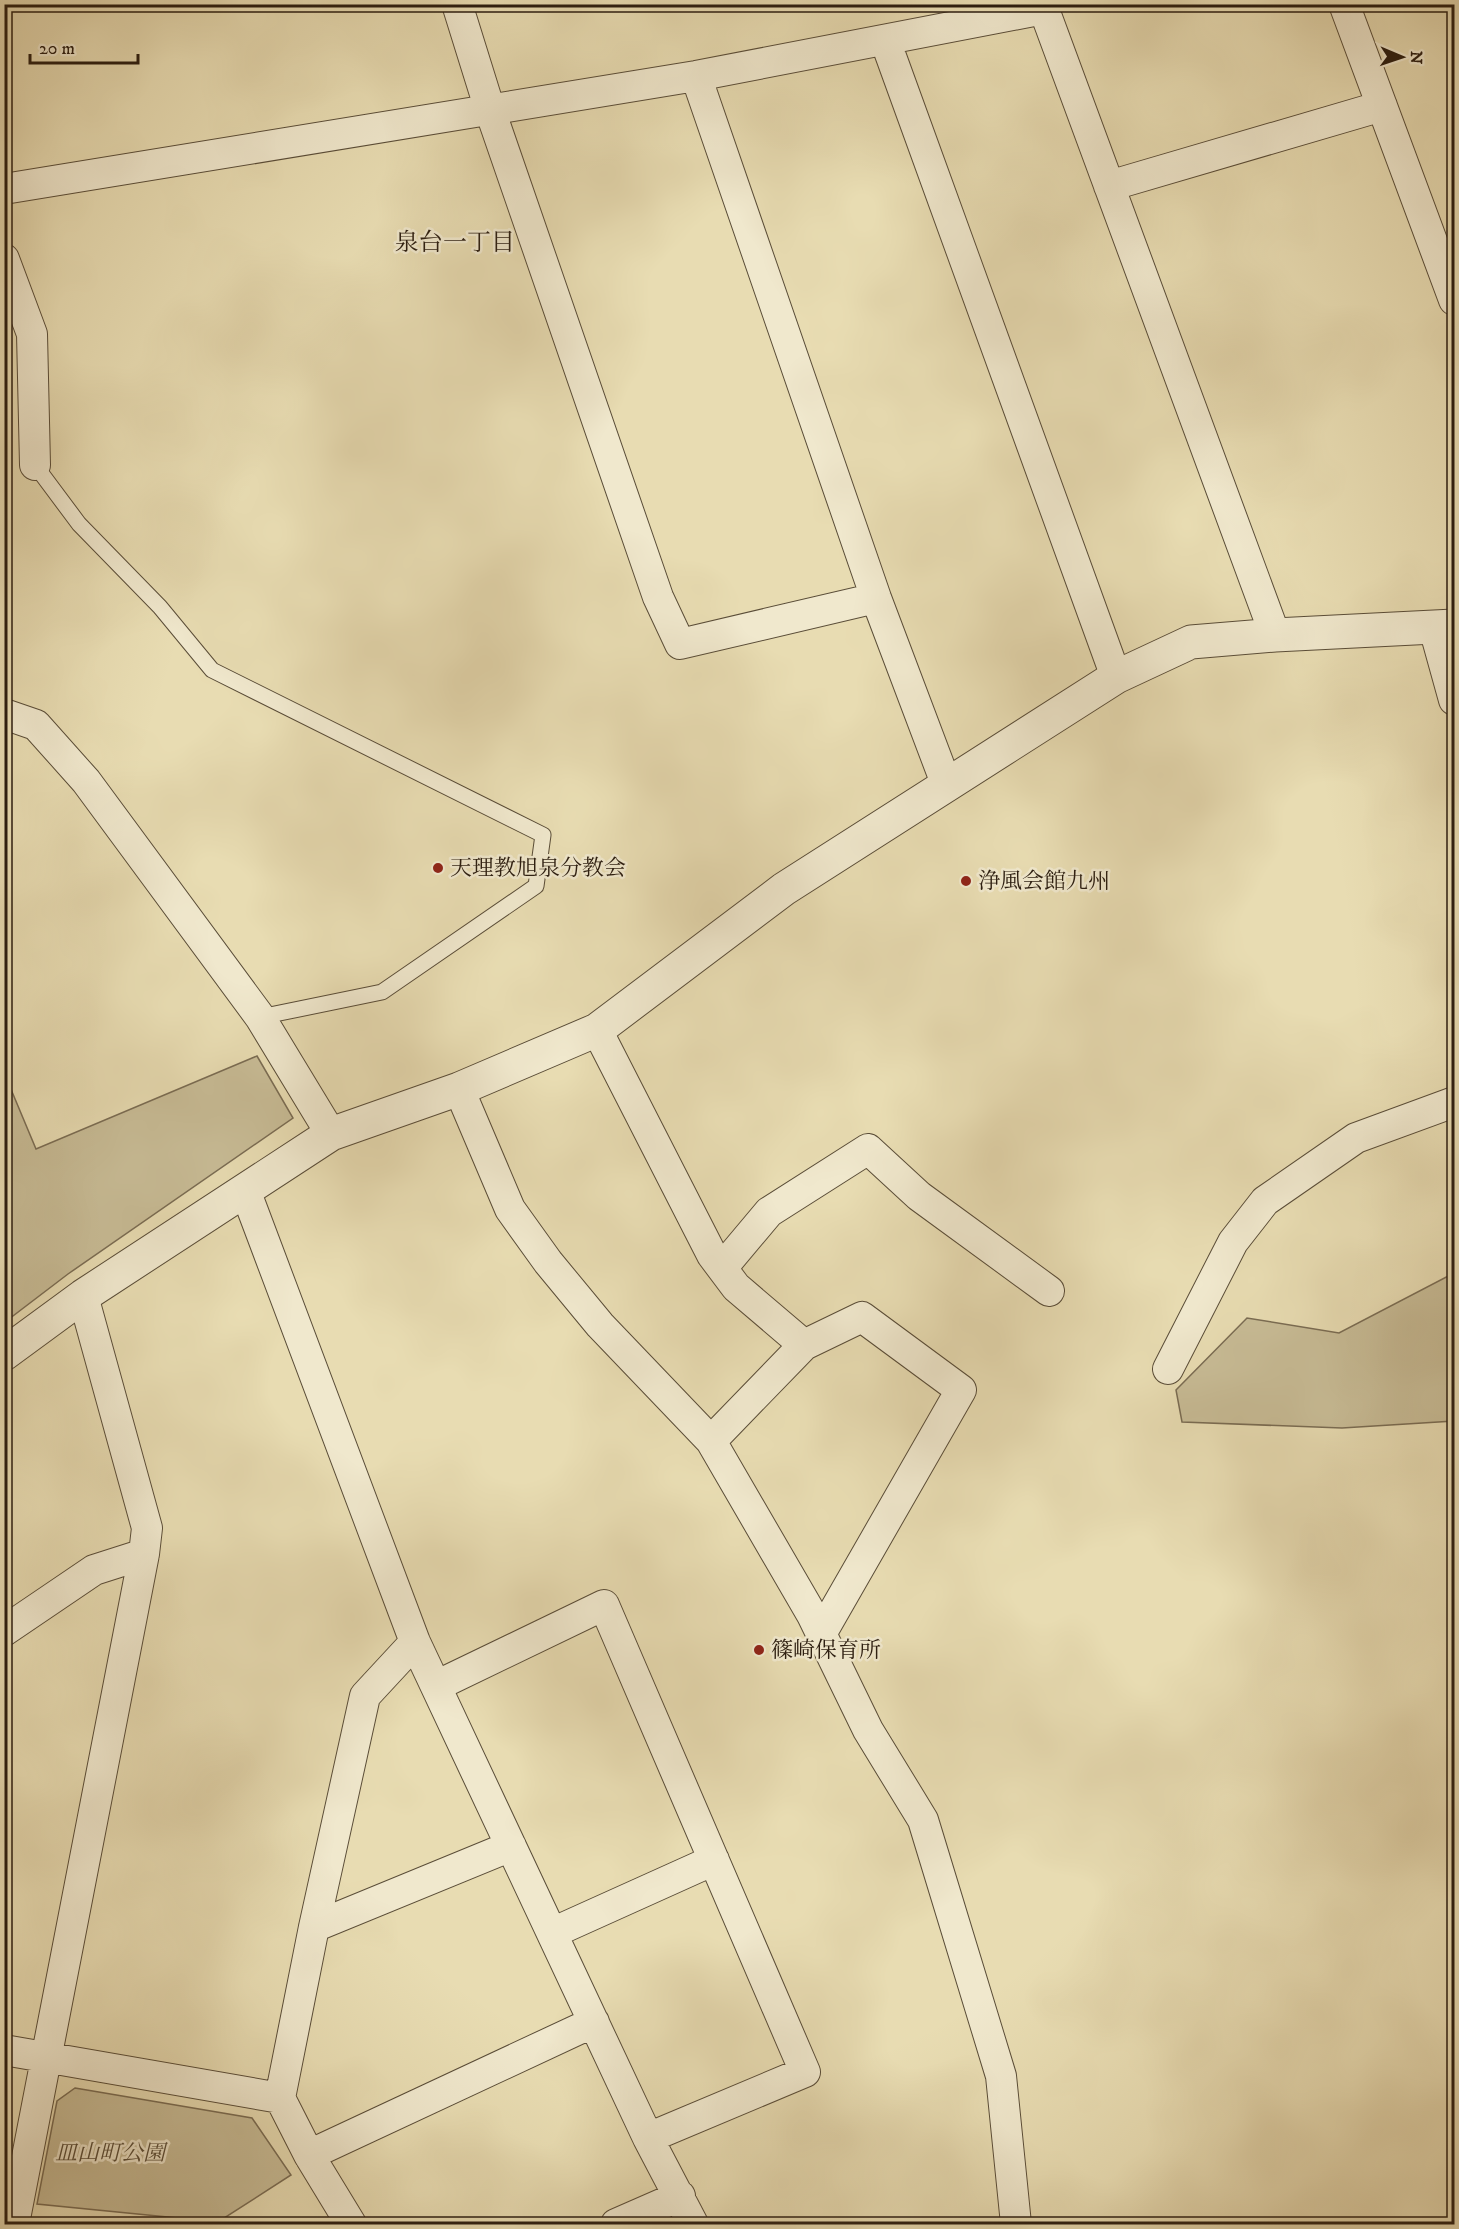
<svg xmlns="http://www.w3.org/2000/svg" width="1459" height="2229" font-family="'IM FELL DW Pica','Noto Serif JP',serif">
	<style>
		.green { fill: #c8bc96; stroke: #7a6c53; stroke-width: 1.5 }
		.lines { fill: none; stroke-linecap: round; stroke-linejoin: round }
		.service-casing { stroke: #5a4d38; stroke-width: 17 }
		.minor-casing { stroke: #5a4d38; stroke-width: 32 }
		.tertiary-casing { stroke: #5a4d38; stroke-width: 35 }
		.service { stroke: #f0e8cd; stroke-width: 15 }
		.minor { stroke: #f0e8cd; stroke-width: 30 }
		.tertiary { stroke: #f0e8cd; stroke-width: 33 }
		.poi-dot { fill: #8f2418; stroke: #f0e8cd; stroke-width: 2 }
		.labels { text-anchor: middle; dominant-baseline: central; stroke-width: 5; stroke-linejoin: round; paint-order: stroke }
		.poi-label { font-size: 22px; fill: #2b1d10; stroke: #f0e8cd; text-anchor: start }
		.park-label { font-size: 22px; font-style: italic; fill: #5a4d38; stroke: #f0e8cd }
		.neighbourhood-label { font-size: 24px; fill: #2b1d10; stroke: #f0e8cd }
	</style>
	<rect width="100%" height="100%" fill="#e8dcb2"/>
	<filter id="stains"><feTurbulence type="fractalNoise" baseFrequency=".00333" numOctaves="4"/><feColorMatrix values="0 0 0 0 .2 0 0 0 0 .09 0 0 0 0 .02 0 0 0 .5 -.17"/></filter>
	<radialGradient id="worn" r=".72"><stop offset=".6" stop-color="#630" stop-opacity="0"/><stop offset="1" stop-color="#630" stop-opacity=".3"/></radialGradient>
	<path class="green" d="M 257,1056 L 293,1118 L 68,1274 L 5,1322 L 5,1075 L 36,1149 Z
		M 1454,1273 L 1454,1421 L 1342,1428 L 1182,1422 L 1176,1390 L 1247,1318 L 1339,1333 Z
		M 75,2088 L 252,2118 L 291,2175 L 218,2222 L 37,2204 L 57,2101 Z"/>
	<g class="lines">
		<defs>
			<path id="service" d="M 35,465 L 79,524 L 160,607 L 212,670 L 543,835 L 536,886 L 382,992 L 260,1017"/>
			<path id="minor" d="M 457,4 L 490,110 L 658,597 L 680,644 L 876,598
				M 1042,4 L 1275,635
				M 1344,4 L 1454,300
				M 885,40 L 1116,677
				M 696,76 L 876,598 L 947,786
				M 1109,186 L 1382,106
				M 4,189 L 696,76 L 1044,9
				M 4,259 L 32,334 L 35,465
				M 1434,628 L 1454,700
				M 4,714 L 36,725 L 86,781 L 260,1017 L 331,1134
				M 597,1030 L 712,1255 L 736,1287 L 804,1345
				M 459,1089 L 510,1209 L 548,1262 L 600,1325 L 711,1441 L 812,1615 L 868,1730 L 923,1820 L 1001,2076 L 1016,2224
				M 245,1190 L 415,1642 L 648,2138 L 693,2224
				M 722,1268 L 769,1212 L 868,1149 L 919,1196 L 1049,1291
				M 1168,1369 L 1233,1242 L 1265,1201 L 1356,1138 L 1454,1102
				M 711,1441 L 804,1345 L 862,1317 L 961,1390 L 821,1634
				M 4,1631 L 94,1570 L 144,1554
				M 436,1686 L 604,1605 L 805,2072 L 648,2138
				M 314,1927 L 511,1846
				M 552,1933 L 714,1860
				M 4,2050 L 280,2098
				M 309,2155 L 594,2022
				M 14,2224 L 144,1554 L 147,1528 L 83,1296
				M 351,2224 L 309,2155 L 280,2098 L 314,1927 L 365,1696 L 415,1642
				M 616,2224 L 680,2196"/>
			<path id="tertiary" d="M 4,1354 L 83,1296 L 331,1134 L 459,1089 L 597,1030 L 784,889 L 1116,677 L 1191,642 L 1275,635 L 1454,626"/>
		</defs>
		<use href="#service" class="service-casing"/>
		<use href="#minor" class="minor-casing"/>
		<use href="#tertiary" class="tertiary-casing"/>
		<use href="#service" class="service"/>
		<use href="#minor" class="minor"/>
		<use href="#tertiary" class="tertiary"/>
	</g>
	<g class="poi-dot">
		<circle cx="438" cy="868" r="6"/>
		<circle cx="966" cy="881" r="6"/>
		<circle cx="759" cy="1650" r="6"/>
	</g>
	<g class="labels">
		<g class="poi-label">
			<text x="450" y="868">天理教旭泉分教会</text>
			<text x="978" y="881">浄風会館九州</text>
			<text x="771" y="1650">篠崎保育所</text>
		</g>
		<g class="park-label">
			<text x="110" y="2153">皿山町公園</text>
		</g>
		<g class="neighbourhood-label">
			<text x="455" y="243">泉台一丁目</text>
		</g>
	</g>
	<rect width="1459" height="2229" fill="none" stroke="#e8dcb2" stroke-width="24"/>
	<rect x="6" y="6" width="1447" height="2217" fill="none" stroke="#2b1d10" stroke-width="3"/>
	<rect x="12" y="12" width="1435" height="2205" fill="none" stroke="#2b1d10" stroke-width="1.5"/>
	<g transform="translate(1402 57) rotate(92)" stroke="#f0e8cd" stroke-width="4.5" paint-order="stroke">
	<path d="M0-4.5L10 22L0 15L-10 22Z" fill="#2b1d10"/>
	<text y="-9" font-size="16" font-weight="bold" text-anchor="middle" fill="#2b1d10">N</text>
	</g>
	<path d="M30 54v9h108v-9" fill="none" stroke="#2b1d10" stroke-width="3"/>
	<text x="39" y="54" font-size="18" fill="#2b1d10" stroke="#f0e8cd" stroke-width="4.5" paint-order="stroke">20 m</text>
	<rect width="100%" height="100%" filter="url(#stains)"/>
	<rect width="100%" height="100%" fill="url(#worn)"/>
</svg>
